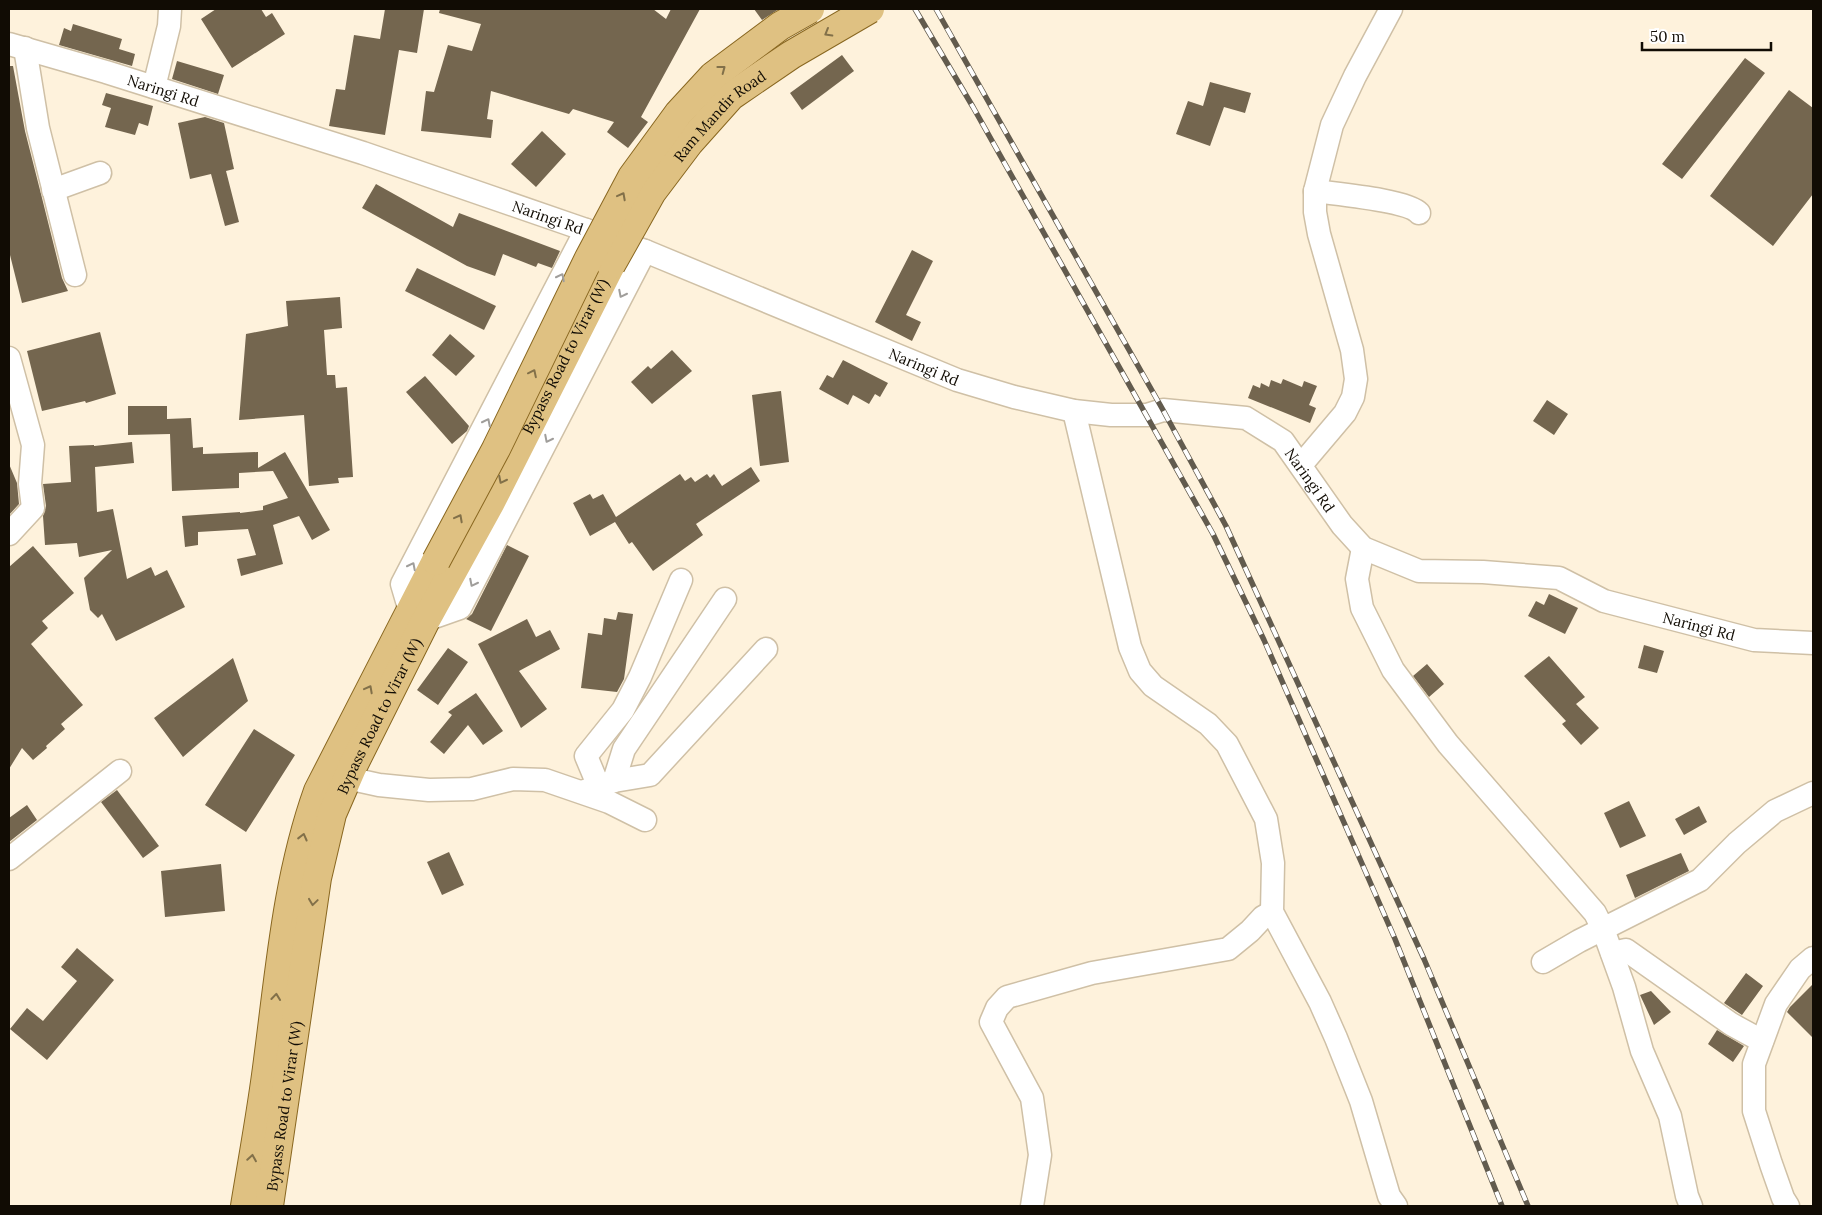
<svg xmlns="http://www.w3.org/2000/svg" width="1822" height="1215" font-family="Lora,serif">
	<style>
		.building { fill: #74664f }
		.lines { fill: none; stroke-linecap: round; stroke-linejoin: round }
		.minor-casing { stroke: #cfc0a6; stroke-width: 25 }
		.major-casing { stroke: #896720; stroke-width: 30 }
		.minor { stroke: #fff; stroke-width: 22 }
		.major { stroke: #dfc182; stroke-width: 28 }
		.rail-casing { stroke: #625b4e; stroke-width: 5.5 }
		.rail { stroke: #fff; stroke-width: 4; stroke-dasharray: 11; stroke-linecap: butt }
		.major-bridge-casing { stroke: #896720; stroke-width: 30; stroke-linecap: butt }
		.major-bridge { stroke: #dfc182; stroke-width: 28 }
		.oneway { stroke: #827049 }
		.oneway2 { stroke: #a09e9b }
		.labels { text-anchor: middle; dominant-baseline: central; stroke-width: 4.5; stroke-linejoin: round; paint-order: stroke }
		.street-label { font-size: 15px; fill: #110c04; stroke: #fff }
	</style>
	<rect width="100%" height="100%" fill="#fef2dc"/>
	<path class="building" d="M 216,9 L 261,9 L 266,17 L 272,13 L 285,34 L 232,68 L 201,19 Z
		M 385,9 L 424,9 L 417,53 L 399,50 L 385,135 L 329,126 L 336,89 L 345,90 L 354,35 L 380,39 Z
		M 440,9 L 653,9 L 666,19 L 671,9 L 700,9 L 641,117 L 648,122 L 628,148 L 607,132 L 614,122 L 573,109 L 569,114 L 491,91 L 487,119 L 493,120 L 491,138 L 421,131 L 426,91 L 434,92 L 448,45 L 472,51 L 481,24 L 439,13 Z
		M 754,9 L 779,9 L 762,20 Z
		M 73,24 L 122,39 L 119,49 L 135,54 L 132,66 L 59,45 L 64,28 L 71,31 Z
		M 842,55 L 854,71 L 802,110 L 790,93 Z
		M 1745,58 L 1765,73 L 1682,179 L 1662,164 Z
		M 177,61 L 224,75 L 218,94 L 172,79 Z
		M 9,66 L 13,66 L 25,131 L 41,194 L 62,278 L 68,291 L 22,303 L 9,251 Z
		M 1210,82 L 1251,93 L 1245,113 L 1224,107 L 1210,146 L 1176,134 L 1188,101 L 1203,106 Z
		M 1789,90 L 1813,108 L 1813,194 L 1773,246 L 1710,196 Z
		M 106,93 L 153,106 L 148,126 L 139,123 L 135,135 L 105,127 L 111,108 L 102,105 Z
		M 205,117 L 224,123 L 234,169 L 226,171 L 239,222 L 225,226 L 211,174 L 190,179 L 178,123 Z
		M 542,131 L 566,154 L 536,187 L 511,164 Z
		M 376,184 L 453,227 L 459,213 L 560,251 L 552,268 L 538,263 L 536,267 L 503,254 L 495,276 L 467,266 L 362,208 Z
		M 912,250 L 933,261 L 906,315 L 921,322 L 912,341 L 875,322 Z
		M 417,268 L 496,306 L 484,330 L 405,291 Z
		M 340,297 L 342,328 L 324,330 L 327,375 L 335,375 L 336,388 L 347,387 L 353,477 L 338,478 L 339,483 L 309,486 L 304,415 L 239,420 L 246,334 L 288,326 L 286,301 Z
		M 100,332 L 116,394 L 86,403 L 85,401 L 42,411 L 27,351 Z
		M 450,334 L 475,356 L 456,376 L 432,355 Z
		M 672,350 L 692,371 L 652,404 L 631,382 L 648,366 L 651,369 Z
		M 843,360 L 888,383 L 880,397 L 875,394 L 869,404 L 853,395 L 848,405 L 819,389 L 827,375 L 833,378 Z
		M 425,376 L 469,426 L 467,431 L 452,444 L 406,392 Z
		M 1283,379 L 1302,387 L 1304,381 L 1317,386 L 1309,405 L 1316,408 L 1310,423 L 1248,398 L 1253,385 L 1260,388 L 1261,383 L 1269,387 L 1271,380 L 1281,384 Z
		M 781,391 L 789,462 L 760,466 L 752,395 Z
		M 1547,400 L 1568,414 L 1554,435 L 1533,421 Z
		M 128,406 L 167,406 L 167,419 L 191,418 L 193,448 L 203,447 L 203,454 L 258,452 L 258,468 L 285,452 L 330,530 L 312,540 L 299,516 L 273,525 L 283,564 L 241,576 L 237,559 L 256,555 L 248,529 L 198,532 L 198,545 L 185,547 L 182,516 L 240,512 L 240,513 L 263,510 L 263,506 L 288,498 L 273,471 L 239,473 L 239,488 L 172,491 L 170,434 L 128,435 Z
		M 132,442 L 134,463 L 95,467 L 97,512 L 113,509 L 127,579 L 151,567 L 155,576 L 167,570 L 185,607 L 116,641 L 102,614 L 98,618 L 90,610 L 84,578 L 112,550 L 79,557 L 77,543 L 45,545 L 43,516 L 46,506 L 43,484 L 71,482 L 69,446 L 94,445 L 94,446 Z
		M 9,464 L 17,483 L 19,504 L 9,515 Z
		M 751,467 L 760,481 L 696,524 L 703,535 L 653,571 L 632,542 L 629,544 L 615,522 L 590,536 L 573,503 L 590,494 L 593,499 L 603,494 L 616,517 L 680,474 L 685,481 L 691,477 L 695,482 L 707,474 L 710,478 L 714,474 L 722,486 Z
		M 507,545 L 529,556 L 491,631 L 466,619 L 472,614 Z
		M 33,546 L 74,593 L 42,621 L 48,628 L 31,644 L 83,705 L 61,724 L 65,729 L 46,746 L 47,748 L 33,760 L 22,748 L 9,769 L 9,567 Z
		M 1549,594 L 1578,608 L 1565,634 L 1528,616 L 1536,601 L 1544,605 Z
		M 618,612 L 633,614 L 624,679 L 617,692 L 581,688 L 588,633 L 602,635 L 604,618 L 616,620 Z
		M 527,619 L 536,637 L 550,630 L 560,649 L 519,671 L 547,709 L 521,728 L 478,644 Z
		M 1644,645 L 1664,651 L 1657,673 L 1638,668 Z
		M 448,648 L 468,662 L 438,705 L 417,690 Z
		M 1549,656 L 1585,697 L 1576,704 L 1599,728 L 1581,745 L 1562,724 L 1566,721 L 1524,676 Z
		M 233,658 L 248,701 L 183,757 L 154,718 Z
		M 1427,664 L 1444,684 L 1429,697 L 1413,676 Z
		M 476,693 L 503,731 L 483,745 L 468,725 L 444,754 L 430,742 L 452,715 L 448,712 Z
		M 254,729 L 295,755 L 246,832 L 205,805 Z
		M 117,790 L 159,846 L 143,858 L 101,802 Z
		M 1629,801 L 1646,836 L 1620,848 L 1604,813 Z
		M 27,805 L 37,820 L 9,842 L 9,818 Z
		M 1699,806 L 1707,822 L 1684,835 L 1675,819 Z
		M 449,852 L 464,885 L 442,895 L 427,862 Z
		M 1681,853 L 1689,871 L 1635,898 L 1626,875 Z
		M 221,864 L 225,911 L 165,917 L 161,871 Z
		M 77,948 L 114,980 L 47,1060 L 10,1029 L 27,1008 L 43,1021 L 77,981 L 61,967 Z
		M 1746,973 L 1763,986 L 1742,1015 L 1724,1003 Z
		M 1813,984 L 1813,1038 L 1787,1012 L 1790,1007 Z
		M 1651,991 L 1671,1012 L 1654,1025 L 1640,995 Z
		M 1717,1030 L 1744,1046 L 1733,1062 L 1708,1044 Z"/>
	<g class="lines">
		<defs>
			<g id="minor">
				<path id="s1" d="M 9,44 L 106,72 L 363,153 L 586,230 L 645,251 L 957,380 L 1014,397 L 1074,411 L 1111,415 L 1147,415 L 1163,410 L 1246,418 L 1283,441 L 1342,525 L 1363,548 L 1419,571 L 1483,572 L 1559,578 L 1604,601 L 1754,640 L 1813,643"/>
				<path d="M 25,48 L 38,128 L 75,275"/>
				<path d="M 154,87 L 169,26 L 170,9"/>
				<path d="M 53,190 L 100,173"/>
				<path d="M 1315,191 C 1335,194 1407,200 1419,213"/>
				<path d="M 9,358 L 33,445 L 30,484 L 33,508 L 9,534"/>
				<path d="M 1074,411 L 1130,647 L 1140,671 L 1153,686 L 1208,724 L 1227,744 L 1266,819 L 1273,863 L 1272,912 L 1320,1002 L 1336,1038 L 1361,1101 L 1389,1196 L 1396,1206"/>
				<path d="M 1301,465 L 1345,413 L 1353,397 L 1356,379 L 1352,350 L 1319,234 L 1315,212 L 1315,191 L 1332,125 L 1355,76 L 1391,9"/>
				<path d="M 1363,548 L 1357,579 L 1362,608 L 1393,670 L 1448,744 L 1595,913 L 1603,929 L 1624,987 L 1642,1051 L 1670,1116 L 1687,1196 L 1691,1206"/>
				<path d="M 410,611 L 402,584 L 586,230"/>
				<path d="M 426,620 L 460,608 L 645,251"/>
				<path d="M 347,778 L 379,785 L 429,790 L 472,789 L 513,779 L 545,780 L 609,802 L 645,820"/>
				<path d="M 614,781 L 624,749 L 725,599"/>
				<path d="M 599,787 L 586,756 L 623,710 L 640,677 L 681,580"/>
				<path d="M 582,792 L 614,781 L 650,775 L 766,649"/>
				<path d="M 9,859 L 120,771"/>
				<path d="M 1612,953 L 1626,950 L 1731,1024 L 1762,1041"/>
				<path d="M 1543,962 L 1579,941 L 1700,880 L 1737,843 L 1775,811 L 1813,793"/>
				<path d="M 1032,1206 L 1040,1155 L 1032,1098 L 991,1022 L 997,1008 L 1007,997 L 1092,973 L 1228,949 L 1250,931 L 1263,917 L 1272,912"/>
				<path d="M 1788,1206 L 1783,1198 L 1771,1164 L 1754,1111 L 1754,1064 L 1776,1004 L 1800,969 L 1813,958"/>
			</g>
			<g id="major">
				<path d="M 245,1206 C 253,1157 262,1109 268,1060 C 280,969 287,878 318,791 L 436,561"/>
				<path id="s2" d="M 269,1206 L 317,878 L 332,814 L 352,768 L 426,620 L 491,502 L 611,265"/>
			</g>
		</defs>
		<use href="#minor" class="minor-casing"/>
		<use href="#major" class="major-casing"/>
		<use href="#minor" class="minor"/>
		<use href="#major" class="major"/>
		<defs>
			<path id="rail" d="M 915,9 L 973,107 L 1213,534 L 1264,640 L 1395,939 L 1502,1206
				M 936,9 L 1163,410 L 1226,526 L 1424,959 L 1528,1206"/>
		</defs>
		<use href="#rail" class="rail-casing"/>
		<use href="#rail" class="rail"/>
		<defs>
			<g id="major-bridge">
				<path id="s3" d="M 611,265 L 652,192 L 689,143 L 731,96 L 791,55 L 870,9"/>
				<path d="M 436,561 L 496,449 L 589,258 L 632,177 L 678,114 L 713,76 L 780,26 L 810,9"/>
			</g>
		</defs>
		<use href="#major-bridge" class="major-bridge-casing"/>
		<use href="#major-bridge" class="major-bridge"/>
	</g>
	<defs><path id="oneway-chevron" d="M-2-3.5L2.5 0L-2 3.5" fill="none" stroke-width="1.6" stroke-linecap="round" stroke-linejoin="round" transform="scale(1.25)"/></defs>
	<g class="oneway">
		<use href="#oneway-chevron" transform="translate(828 33) rotate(150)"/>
		<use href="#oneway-chevron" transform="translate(722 69) rotate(-37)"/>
		<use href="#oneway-chevron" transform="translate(622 196) rotate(-62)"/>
		<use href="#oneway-chevron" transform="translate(533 373) rotate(-64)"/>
		<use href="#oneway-chevron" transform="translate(502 480) rotate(117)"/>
		<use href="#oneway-chevron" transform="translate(459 518) rotate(-62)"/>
		<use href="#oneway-chevron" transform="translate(369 689) rotate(-62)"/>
		<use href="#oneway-chevron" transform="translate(303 837) rotate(-76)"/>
		<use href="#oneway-chevron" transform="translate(313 902) rotate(98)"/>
		<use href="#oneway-chevron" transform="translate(276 997) rotate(-84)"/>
		<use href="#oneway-chevron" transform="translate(252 1158) rotate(-81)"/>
	</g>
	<g class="oneway2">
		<use href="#oneway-chevron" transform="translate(561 277) rotate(-63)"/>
		<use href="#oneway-chevron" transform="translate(622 294) rotate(117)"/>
		<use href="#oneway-chevron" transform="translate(487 422) rotate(-63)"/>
		<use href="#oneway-chevron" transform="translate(548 439) rotate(117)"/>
		<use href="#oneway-chevron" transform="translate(412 566) rotate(-63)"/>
		<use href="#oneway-chevron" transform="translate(473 583) rotate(117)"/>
	</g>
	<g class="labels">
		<g class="street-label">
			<text stroke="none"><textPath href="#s1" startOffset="161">Naringi Rd</textPath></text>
			<text stroke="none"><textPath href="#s3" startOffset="186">Ram Mandir Road</textPath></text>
			<text stroke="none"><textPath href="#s1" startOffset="566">Naringi Rd</textPath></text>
			<text stroke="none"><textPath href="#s2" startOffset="911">Bypass Road to Virar (W)</textPath></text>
			<text stroke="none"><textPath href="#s1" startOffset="971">Naringi Rd</textPath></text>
			<text stroke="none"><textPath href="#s1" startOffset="1392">Naringi Rd</textPath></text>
			<text stroke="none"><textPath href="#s1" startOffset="1828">Naringi Rd</textPath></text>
			<text stroke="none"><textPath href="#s2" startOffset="506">Bypass Road to Virar (W)</textPath></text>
			<text stroke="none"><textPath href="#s2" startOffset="101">Bypass Road to Virar (W)</textPath></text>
		</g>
	</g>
	<rect width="1822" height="1215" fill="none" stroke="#110c04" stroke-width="20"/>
	<path d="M1642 42v8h129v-8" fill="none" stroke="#110c04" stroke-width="2.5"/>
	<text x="1650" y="42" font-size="15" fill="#110c04" stroke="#ffffff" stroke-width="4" paint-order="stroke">50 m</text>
</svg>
